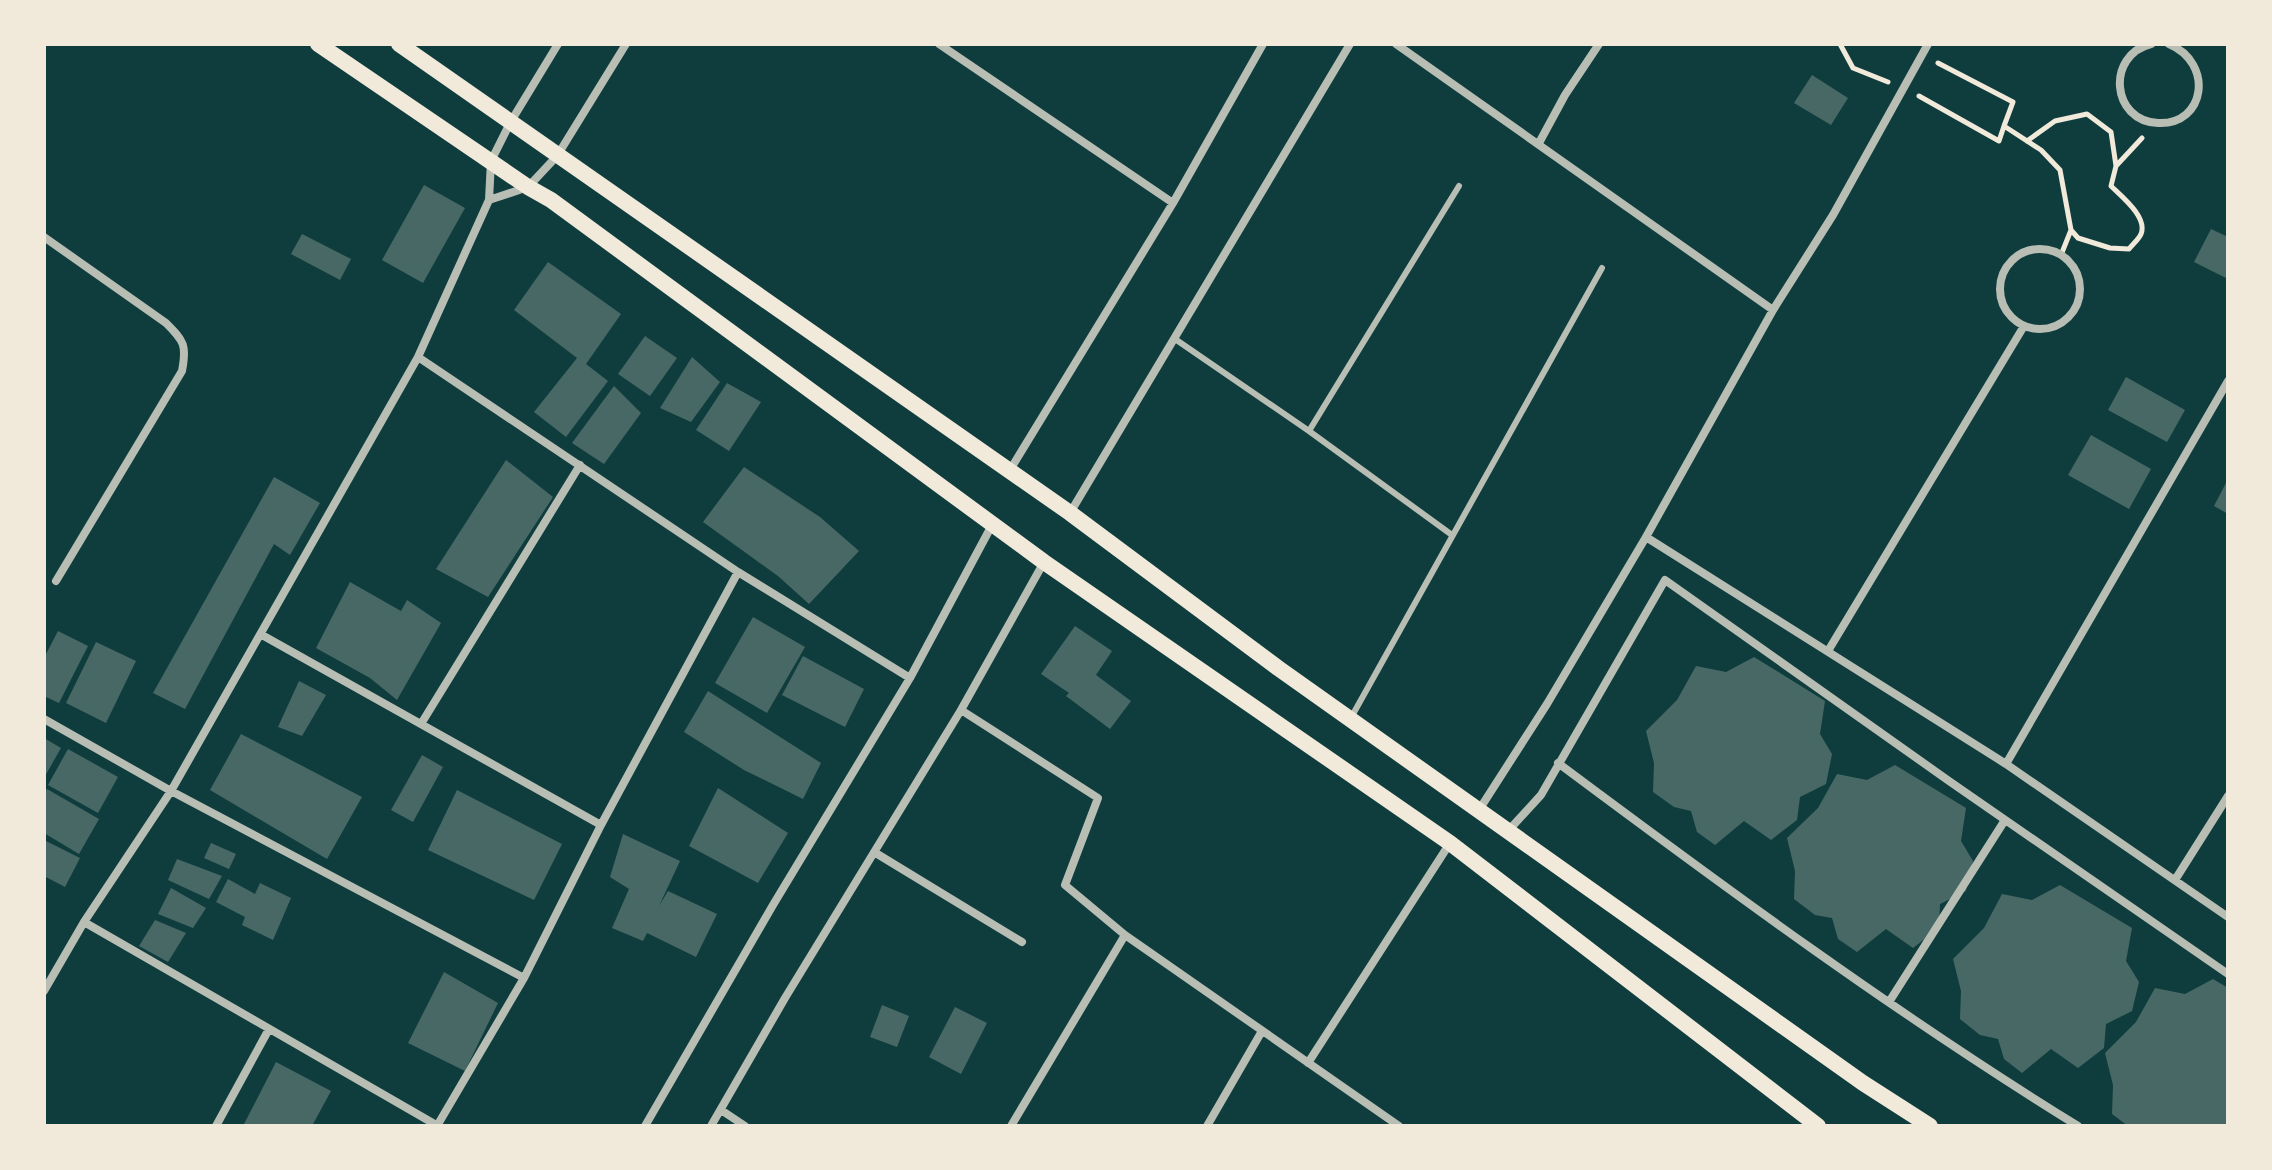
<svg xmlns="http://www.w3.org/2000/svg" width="2272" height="1170" font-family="'Roboto Condensed',sans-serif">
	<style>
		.building { fill: #486865 }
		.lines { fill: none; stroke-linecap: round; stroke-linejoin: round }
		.path { stroke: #f1e9da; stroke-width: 5 }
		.service { stroke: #b8beb3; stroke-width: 6 }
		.minor { stroke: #b8beb3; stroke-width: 8 }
		.secondary { stroke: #f1e9da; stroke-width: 16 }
	</style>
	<rect width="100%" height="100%" fill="#0f3d3e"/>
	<path class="building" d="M 1812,75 L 1848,98 L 1831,125 L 1794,103 Z
		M 424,185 L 465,208 L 423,283 L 382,260 Z
		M 2211,229 L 2228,237 L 2228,279 L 2194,262 Z
		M 302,234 L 351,259 L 340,280 L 291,254 Z
		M 548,262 L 621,314 L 586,364 L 608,381 L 566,437 L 534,412 L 577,358 L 514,310 Z
		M 645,336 L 677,358 L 650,396 L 618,374 Z
		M 692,357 L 720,382 L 691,422 L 660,408 Z
		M 2126,377 L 2185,410 L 2167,442 L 2108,410 Z
		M 727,383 L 761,402 L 729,451 L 696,430 Z
		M 614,386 L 641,413 L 604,464 L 572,443 Z
		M 2091,435 L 2151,469 L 2129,509 L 2068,475 Z
		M 506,460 L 553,497 L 488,597 L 436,569 Z
		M 744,467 L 820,517 L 859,551 L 809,604 L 778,576 L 703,522 Z
		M 274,477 L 320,503 L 290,555 L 274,544 L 185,709 L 153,693 Z
		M 2228,479 L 2228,514 L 2214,506 Z
		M 350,582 L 401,611 L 407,600 L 441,623 L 397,700 L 370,678 L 316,648 Z
		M 753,617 L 805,647 L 767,713 L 715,683 Z
		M 1075,626 L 1112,651 L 1096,675 L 1131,701 L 1110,729 L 1066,696 L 1069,693 L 1041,674 Z
		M 58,631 L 88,646 L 59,703 L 44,696 L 44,658 Z
		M 96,642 L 136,661 L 106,723 L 66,703 Z
		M 803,656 L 864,689 L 845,727 L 782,695 Z
		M 1754,657 L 1825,701 L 1820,734 L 1832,754 L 1826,784 L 1800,797 L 1797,820 L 1771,840 L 1744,821 L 1715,845 L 1697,832 L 1691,811 L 1674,807 L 1653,792 L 1654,763 L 1646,731 L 1677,700 L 1696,666 L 1726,672 Z
		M 299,681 L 326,695 L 302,736 L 278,727 Z
		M 708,691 L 821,763 L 803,799 L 744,770 L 684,732 Z
		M 241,734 L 362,797 L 327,859 L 210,790 Z
		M 44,738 L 61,748 L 44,778 Z
		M 68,749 L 118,777 L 98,813 L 48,785 Z
		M 422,755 L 443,767 L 413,822 L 391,810 Z
		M 1895,765 L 1966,808 L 1961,841 L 1973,861 L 1966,891 L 1940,904 L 1939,928 L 1913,948 L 1886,929 L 1857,952 L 1838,939 L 1832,918 L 1815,915 L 1794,899 L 1795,871 L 1787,838 L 1818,808 L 1837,774 L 1867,780 Z
		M 718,788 L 788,833 L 758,883 L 689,846 Z
		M 47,789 L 99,819 L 79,854 L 44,833 L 44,794 Z
		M 457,790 L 562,844 L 534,900 L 428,850 Z
		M 623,834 L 680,861 L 659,906 L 668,891 L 717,914 L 696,957 L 647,933 L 643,941 L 612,928 L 629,889 L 610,877 Z
		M 44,840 L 80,858 L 65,887 L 44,876 Z
		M 211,843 L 236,854 L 229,869 L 204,858 Z
		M 177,859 L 222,876 L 209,899 L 168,880 Z
		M 228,879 L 255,894 L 260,883 L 291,898 L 273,940 L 242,925 L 245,917 L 216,902 Z
		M 2060,885 L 2132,928 L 2126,961 L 2139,982 L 2132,1011 L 2106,1024 L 2104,1048 L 2078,1068 L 2051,1049 L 2022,1073 L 2004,1059 L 1998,1039 L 1980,1035 L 1960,1019 L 1961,991 L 1953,959 L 1984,928 L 2002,894 L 2032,900 Z
		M 171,888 L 206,908 L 193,928 L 158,914 Z
		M 155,920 L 186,933 L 168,962 L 139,946 Z
		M 444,972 L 498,1003 L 465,1071 L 408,1043 Z
		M 2213,979 L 2228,988 L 2228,1126 L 2128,1126 L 2112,1114 L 2113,1085 L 2105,1053 L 2136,1022 L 2155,988 L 2185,994 Z
		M 882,1005 L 909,1016 L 897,1047 L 870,1037 Z
		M 955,1007 L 987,1023 L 961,1074 L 929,1057 Z
		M 276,1062 L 331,1091 L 312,1126 L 243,1126 Z"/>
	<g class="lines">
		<path class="path" d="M 1840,44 L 1853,68 L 1888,82
			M 1938,63 L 2013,102 L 2004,126
			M 1919,96 L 1999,141 L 2004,126 L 2041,150 L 2060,170 L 2071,230 L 2078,238 L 2110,248 L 2129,249 C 2132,245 2139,239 2141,234 C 2148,217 2121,196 2111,186 L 2116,166 L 2111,132 L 2087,114 L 2055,121 L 2027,141
			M 2116,166 L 2142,138
			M 2061,255 L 2071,230"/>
		<path class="service" d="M 1175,339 L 1309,431 L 1452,535
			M 1309,431 L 1459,186
			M 1352,716 L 1602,268"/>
		<path class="minor" d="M 939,44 L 1173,203
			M 1396,44 L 1773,310
			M 2151,44 C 2106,55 2111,121 2158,123 C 2206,125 2214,63 2169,44
			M 1539,143 L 1565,95 L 1599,44
			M 489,200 L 528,187 L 557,156 L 626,44
			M 44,237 L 166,323 C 184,341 187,345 182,371 L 56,581
			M2000 289a40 40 0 1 1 80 0a40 40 0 1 1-80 0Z
			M 418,357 L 738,572
			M 1010,470 L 1173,203 L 1263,44
			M 1070,513 L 1350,44
			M 1646,537 L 2006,764 L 2228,917
			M 262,635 L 601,825
			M 1828,651 L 2024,326
			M 961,710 L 1098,798 L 1065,885 L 1125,935 L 1011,1126
			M 44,719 L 171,791 L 524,978
			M 421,724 L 580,465
			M 1558,763 C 1727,889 1898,1015 2078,1126
			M 2006,764 L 2228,381
			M 1479,810 L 1547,704 L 1646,537 L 1773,310 L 1833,215 L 1928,44
			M 1508,831 L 1541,795 L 1665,580 L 1949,781 L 2228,974
			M 874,852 L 1022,942
			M 2175,880 L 2228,796
			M 84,922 L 438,1126
			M 1125,935 L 1399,1126
			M 44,991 L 84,922 L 171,791 L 418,357 L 489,200 L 491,161 L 510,123 L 558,44
			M 1889,1002 L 2005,820
			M 1308,1063 L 1450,843
			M 721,1110 L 745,1126
			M 216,1126 L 269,1029
			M 437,1126 L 524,978 L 601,825 L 738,572 L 910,678
			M 645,1126 L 773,905 L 910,678 L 992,525
			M 711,1126 L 785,998 L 961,710 L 1044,562
			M 1207,1126 L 1262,1031"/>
		<path class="secondary" d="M 318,44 L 528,187 L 551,200 L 1044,562 L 1450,843 L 1818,1126
			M 399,44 L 1070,513 L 1278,668 L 1863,1083 L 1930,1126"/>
	</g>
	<rect width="2272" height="1170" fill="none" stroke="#f1e9da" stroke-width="92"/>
</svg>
